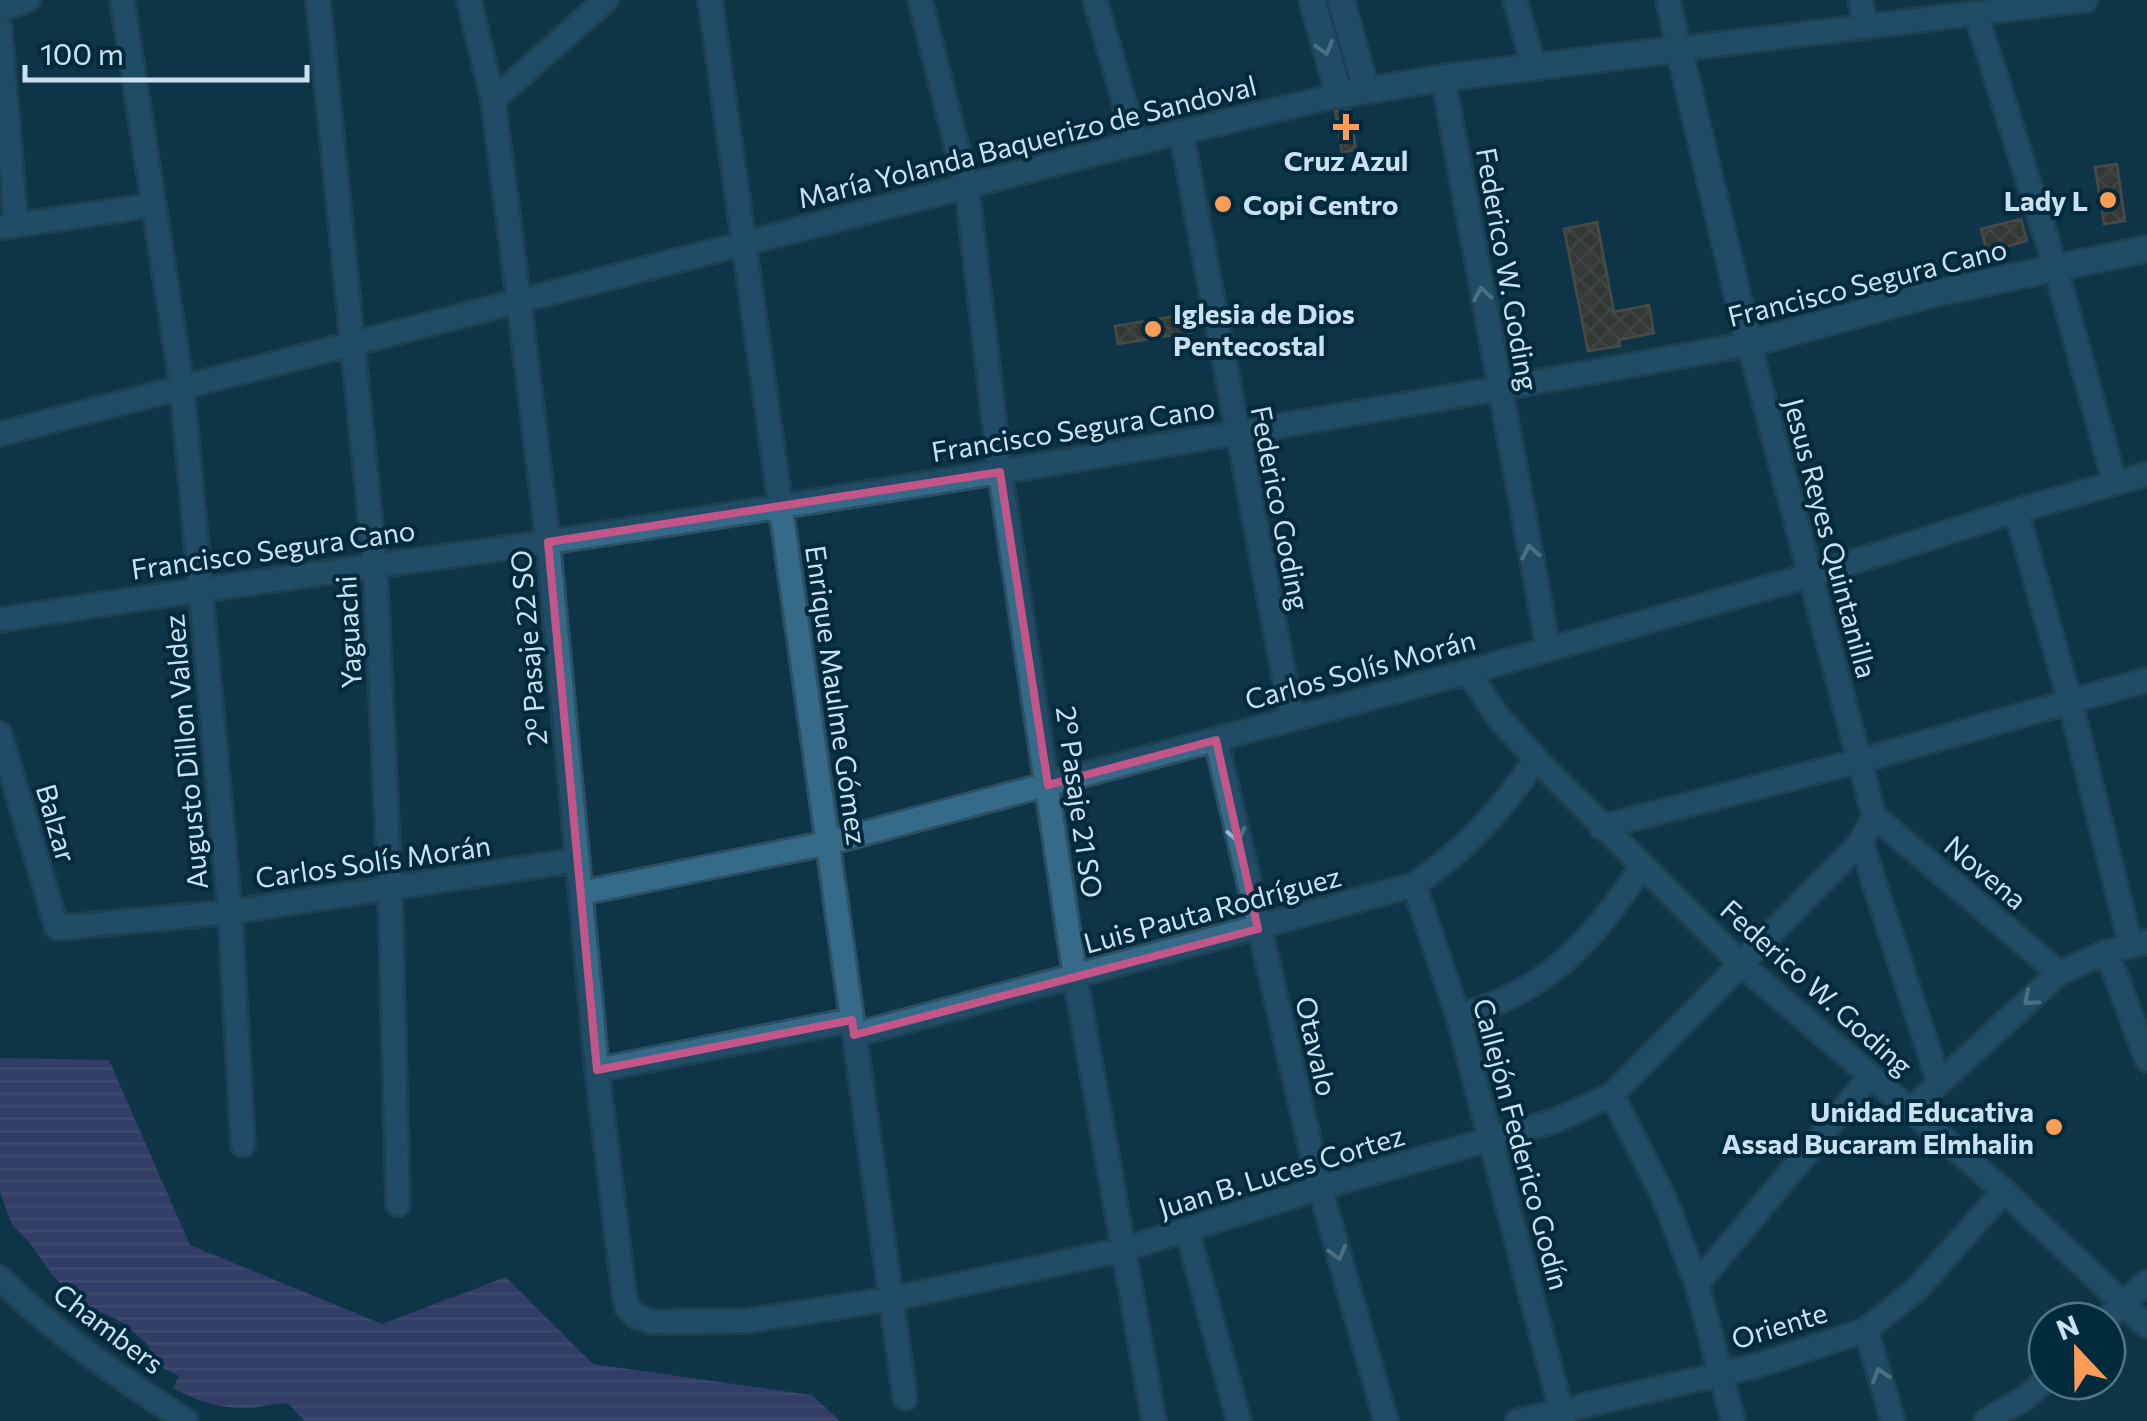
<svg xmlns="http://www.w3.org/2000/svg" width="2147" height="1421" font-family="Commissioner,sans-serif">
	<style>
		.water { fill: url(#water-rules) }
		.building { fill: url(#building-cross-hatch); stroke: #8f6549; stroke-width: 2.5 }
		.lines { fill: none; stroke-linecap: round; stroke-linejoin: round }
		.minor-casing { stroke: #2c5062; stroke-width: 28 }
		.tertiary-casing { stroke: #2c5062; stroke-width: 30 }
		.minor { stroke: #356b89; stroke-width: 22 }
		.tertiary { stroke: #356b89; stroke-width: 25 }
		.oneway { stroke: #95b8cd }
		.marked { fill: none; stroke: #c45588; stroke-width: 8; stroke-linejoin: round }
		.poi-dot { fill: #fd9c56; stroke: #022a3d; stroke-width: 4 }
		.labels { text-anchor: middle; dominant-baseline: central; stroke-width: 8; stroke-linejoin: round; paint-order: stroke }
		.street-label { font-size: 28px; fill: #c9e2f1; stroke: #022a3d }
		.poi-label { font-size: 28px; font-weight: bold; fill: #c9e2f1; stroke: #022a3d; text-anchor: end }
	</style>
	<defs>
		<pattern id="water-rules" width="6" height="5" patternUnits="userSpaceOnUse" patternTransform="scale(2.5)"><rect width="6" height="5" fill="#5d4b8c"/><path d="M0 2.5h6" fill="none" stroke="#73659d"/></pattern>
		<pattern id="building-cross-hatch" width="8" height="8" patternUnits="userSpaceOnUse" patternTransform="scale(2.5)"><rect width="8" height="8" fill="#653e23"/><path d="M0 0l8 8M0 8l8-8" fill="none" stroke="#7a5a43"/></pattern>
	</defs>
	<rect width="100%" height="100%" fill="#0e3447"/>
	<path class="water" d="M 0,1058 L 109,1060 L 190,1245 L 382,1324 L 506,1277 L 593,1364 L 812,1395 L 840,1421 L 304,1421 L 289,1404 C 275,1402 263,1407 249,1408 C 221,1409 197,1401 173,1388 L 179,1376 L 140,1357 L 150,1347 C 119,1318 114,1313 71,1307 L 76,1298 L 53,1276 L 29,1242 L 12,1225 L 0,1192 Z"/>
	<path class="building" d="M 1350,110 L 1356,150 L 1342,152 L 1335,111 Z
		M 2117,164 L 2125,221 L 2104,224 L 2095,167 Z
		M 2021,219 L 2027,241 L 1987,252 L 1981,229 Z
		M 1597,222 L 1614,312 L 1649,305 L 1654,333 L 1619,340 L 1620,346 L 1588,351 L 1564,229 Z
		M 1189,314 L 1192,332 L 1118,344 L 1115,326 Z"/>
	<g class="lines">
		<defs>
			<path id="minor" d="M 122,0 L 182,387 L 230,912 L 243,1145
				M 318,0 L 375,566 L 390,890 L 398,1204
				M 469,0 L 493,100 L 519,302 L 548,542 L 597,1070 L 624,1294 L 627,1307 L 635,1316 L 652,1322 L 746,1321 L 891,1299 L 1122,1250 L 1320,1188 L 1554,1121 L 1612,1095 L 1861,842
				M 710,0 L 905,1398
				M 920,0 L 967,188 L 1000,472 L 1075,976 L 1154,1421
				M 1095,0 L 1136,143
				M 1515,0 L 1534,67
				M 1668,0 L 1679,49 L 2086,0
				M 1860,0 L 1867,27
				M 0,10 L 28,0
				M 1976,14 L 2055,266 L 2115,483
				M 0,29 L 16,225
				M 1443,78 L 1548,647
				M 493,100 L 606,0
				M 1181,132 L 1292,718
				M 3,227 L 154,205
				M 0,434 L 1136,143 L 1339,95
				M 2016,511 L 2070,701 L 2131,946
				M 0,620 C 185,590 370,568 555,541 C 954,481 1352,416 1749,344 L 1874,816 L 1861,842 L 1939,1083
				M 1468,672 L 1498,717 L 1536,759 L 1741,964 L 2004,1191 L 2147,1326
				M 0,734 L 57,928 L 230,912 L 578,860
				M 1216,740 L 1320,1188 L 1386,1421
				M 1874,816 L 2059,973
				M 1601,827 L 1859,761 L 2147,680
				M 1414,885 L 1458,1016 L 1564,1421
				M 581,893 L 828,843 L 1468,672 L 1808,576 L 2016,511 L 2147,474
				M 2107,952 L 2147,1060
				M 1458,1016 C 1551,990 1590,942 1642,867
				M 854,1035 L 1414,885 C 1465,850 1501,811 1536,759
				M 597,1070 L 852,1020
				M 1612,1095 L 1663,1195 L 1697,1284 L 1733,1421
				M 1910,1110 L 2059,973 L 2107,952 L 2147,942
				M 1187,1230 L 1239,1421
				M 0,1278 C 56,1335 120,1377 186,1421
				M 1697,1284 L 1871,1076
				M 2104,1321 L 2147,1282
				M 1866,1330 L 1893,1421
				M 1518,1421 L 1759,1365 L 1866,1330 L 1917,1289 L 2004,1191
				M 1986,1421 L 2028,1396 L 2047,1378"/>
			<path id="tertiary" d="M 1312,0 L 1339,95 L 1443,78 L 1679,49 L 1749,344 L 1932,294 L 2147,249
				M 1341,0 L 1366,89"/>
		</defs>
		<use href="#minor" class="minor-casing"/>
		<use href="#tertiary" class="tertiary-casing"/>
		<use href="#minor" class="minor"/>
		<use href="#tertiary" class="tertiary"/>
	</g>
	<defs><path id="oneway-chevron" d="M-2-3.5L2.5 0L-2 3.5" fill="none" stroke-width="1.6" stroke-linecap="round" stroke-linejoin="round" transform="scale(2.5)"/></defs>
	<g class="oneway">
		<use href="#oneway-chevron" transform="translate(1325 48) rotate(74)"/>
		<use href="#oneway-chevron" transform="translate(1482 294) rotate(-100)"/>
		<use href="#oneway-chevron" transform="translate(1530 552) rotate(-101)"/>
		<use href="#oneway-chevron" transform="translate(1237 835) rotate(77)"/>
		<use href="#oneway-chevron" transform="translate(2030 999) rotate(139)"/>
		<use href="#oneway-chevron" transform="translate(1338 1253) rotate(74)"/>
		<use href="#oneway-chevron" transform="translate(1880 1375) rotate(-107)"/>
	</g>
	<path d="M0 0H2147V1421H0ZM 1000,472 L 1048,785 L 1216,740 L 1258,929 L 854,1035 L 852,1020 L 597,1070 L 548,542 Z" fill="#0e3447" fill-opacity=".55" fill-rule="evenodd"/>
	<path class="marked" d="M 1000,472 L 1048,785 L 1216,740 L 1258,929 L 854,1035 L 852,1020 L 597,1070 L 548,542 Z"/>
	<g class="poi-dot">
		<path d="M1341 112h10v10h10v10h-10v10h-10v-10h-10v-10h10z"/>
		<circle cx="2108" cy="200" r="10"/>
		<circle cx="1223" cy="204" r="10"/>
		<circle cx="1153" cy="329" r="10"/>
		<circle cx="2054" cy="1127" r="10"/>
	</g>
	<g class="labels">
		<g class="street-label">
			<text transform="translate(1027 141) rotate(-14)">María Yolanda Baquerizo de Sandoval</text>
			<text transform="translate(1508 269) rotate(80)">Federico W. Goding</text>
			<text transform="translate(1867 282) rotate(-14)">Francisco Segura Cano</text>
			<text transform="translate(1073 429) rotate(-9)">Francisco Segura Cano</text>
			<text transform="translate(1281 508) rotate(79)">Federico Goding</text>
			<text transform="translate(1831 538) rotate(75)">Jesus Reyes Quintanilla</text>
			<text transform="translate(273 549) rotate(-8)">Francisco Segura Cano</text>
			<text transform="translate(348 632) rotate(-93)">Yaguachi</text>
			<text transform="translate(528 648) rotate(-95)">2º Pasaje 22 SO</text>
			<text transform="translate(1360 669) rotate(-15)">Carlos Solís Morán</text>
			<text transform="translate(837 695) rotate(82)">Enrique Maulme Gómez</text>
			<text transform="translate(185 752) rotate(-95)">Augusto Dillon Valdez</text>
			<text transform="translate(1080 802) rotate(82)">2° Pasaje 21 SO</text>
			<text transform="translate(57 823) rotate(74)">Balzar</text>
			<text transform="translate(373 861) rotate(-8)">Carlos Solís Morán</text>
			<text transform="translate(1986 872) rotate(40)">Novena</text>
			<text transform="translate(1212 909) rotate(-15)">Luis Pauta Rodríguez</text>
			<text transform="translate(1817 987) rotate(42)">Federico W. Goding</text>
			<text transform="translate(1317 1046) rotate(77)">Otavalo</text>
			<text transform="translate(1522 1144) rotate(75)">Callejón Federico Godín</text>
			<text transform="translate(1281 1171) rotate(-17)">Juan B. Luces Cortez</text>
			<text transform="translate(1779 1325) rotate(-17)">Oriente</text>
			<text transform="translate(109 1328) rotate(37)">Chambers</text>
		</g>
		<g class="poi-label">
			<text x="1346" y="160" text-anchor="middle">Cruz Azul</text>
			<text x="2088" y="200">Lady L</text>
			<text x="1243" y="204" text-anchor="start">Copi Centro</text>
			<text x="1173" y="313" text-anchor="start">Iglesia de Dios<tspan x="1173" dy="32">Pentecostal</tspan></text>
			<text x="2034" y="1111">Unidad Educativa<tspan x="2034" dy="32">Assad Bucaram Elmhalin</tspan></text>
		</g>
	</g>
	<g transform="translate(2077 1351) rotate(338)"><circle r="48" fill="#022a3d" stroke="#527485" stroke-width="2.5"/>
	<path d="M0-8L18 38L0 25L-18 38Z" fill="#fd9c56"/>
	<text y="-15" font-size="28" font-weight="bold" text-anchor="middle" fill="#c9e2f1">N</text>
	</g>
	<path d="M25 65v15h282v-15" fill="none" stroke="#c9e2f1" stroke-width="5"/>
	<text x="40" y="65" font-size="30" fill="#c9e2f1" stroke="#022a3d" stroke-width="8" paint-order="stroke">100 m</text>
</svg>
